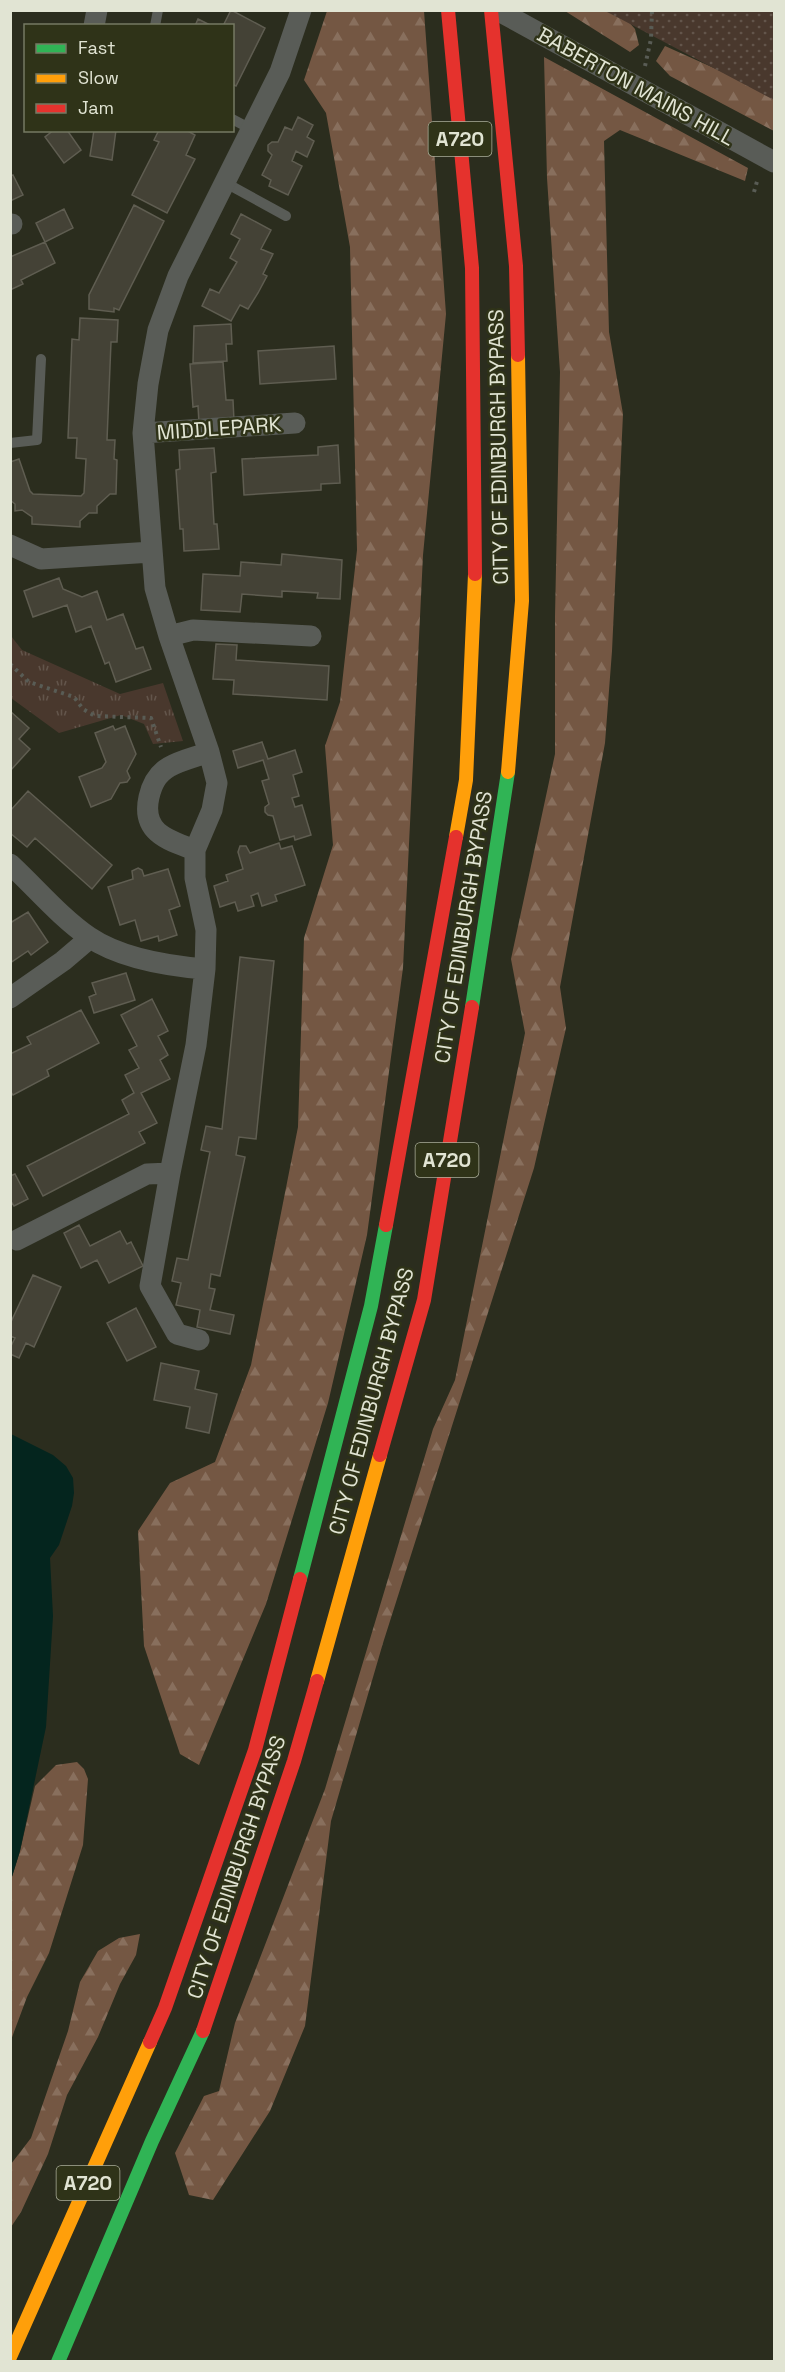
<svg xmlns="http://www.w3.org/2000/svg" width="785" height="2372" font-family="'Space Grotesk',sans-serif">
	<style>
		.grass { fill: url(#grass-tufts) }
		.forest { fill: url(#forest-firs) }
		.park { fill: url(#park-dots) }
		.water { fill: #04251e }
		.building { fill: #444236; stroke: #5f5d51; stroke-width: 1.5 }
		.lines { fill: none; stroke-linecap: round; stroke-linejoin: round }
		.path { stroke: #595c55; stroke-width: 4; stroke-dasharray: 3 4.5; stroke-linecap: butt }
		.lane { stroke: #595c57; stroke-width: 10 }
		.street { stroke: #595c57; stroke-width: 21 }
		.fast { stroke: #30b455; stroke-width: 14 }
		.slow { stroke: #ff9f0a; stroke-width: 14 }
		.jam { stroke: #e5322d; stroke-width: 14 }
		.labels { text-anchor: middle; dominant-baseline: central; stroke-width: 5; stroke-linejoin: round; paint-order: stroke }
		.shield { fill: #2f3318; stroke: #acaf9b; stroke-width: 1.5 }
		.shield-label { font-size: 20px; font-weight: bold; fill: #e1e4d3 }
		.street-label { font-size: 21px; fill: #e1e4d3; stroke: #2f3318 }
	</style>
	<defs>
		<pattern id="grass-tufts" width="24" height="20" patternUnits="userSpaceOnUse" patternTransform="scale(1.5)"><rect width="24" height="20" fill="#49382d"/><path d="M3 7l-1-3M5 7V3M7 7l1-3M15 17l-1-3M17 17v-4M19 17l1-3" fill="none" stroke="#63554b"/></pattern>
		<pattern id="forest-firs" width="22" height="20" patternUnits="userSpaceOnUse" patternTransform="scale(1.5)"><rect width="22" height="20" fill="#745743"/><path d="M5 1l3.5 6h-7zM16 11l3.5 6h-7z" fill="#886f5d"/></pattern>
		<pattern id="park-dots" width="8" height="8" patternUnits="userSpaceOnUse" patternTransform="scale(1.5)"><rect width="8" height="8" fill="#49382d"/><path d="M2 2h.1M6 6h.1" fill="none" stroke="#63554b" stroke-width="1.8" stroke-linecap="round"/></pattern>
	</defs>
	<rect width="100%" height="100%" fill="#2b2d1e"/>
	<path class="grass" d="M 11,636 L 22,650 L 120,694 L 163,683 L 183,741 L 153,744 L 144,724 L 121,715 L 59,733 L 11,698 Z"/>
	<path class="forest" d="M 327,11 L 424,11 L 446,314 L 423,555 L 403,968 L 367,1235 L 328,1403 L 266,1604 L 199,1765 L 180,1754 L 144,1646 L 138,1531 L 170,1483 L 215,1462 L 251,1365 L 298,1127 L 304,938 L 333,845 L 325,746 L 340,702 L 357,550 L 350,247 L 326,113 L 304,80 Z
		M 565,11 L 619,11 L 635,29 L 639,45 L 630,52 Z
		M 665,46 L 774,95 L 774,131 L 670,76 L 656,61 Z
		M 544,57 L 748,168 L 745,181 L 620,130 L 604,141 L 609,332 L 623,414 L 612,651 L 605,743 L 560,987 L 566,1028 L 534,1168 L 383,1643 L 331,1821 L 305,2026 L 270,2111 L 213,2200 L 189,2195 L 175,2153 L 204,2096 L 219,2091 L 235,2023 L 325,1789 L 433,1429 L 455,1380 L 525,1033 L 511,959 L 555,754 L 555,617 L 560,372 L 547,178 Z
		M 77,1762 L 84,1769 L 88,1779 L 83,1845 L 49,1953 L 27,1997 L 11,2040 L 11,1880 L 20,1851 L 35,1786 L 56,1765 Z
		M 140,1934 L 136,1955 L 120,1984 L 98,2037 L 67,2095 L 48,2154 L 21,2212 L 11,2227 L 11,2164 L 31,2138 L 68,2031 L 80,1982 L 98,1951 L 119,1938 Z"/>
	<path class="park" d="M 605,11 L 774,11 L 774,100 L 615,16 Z"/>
	<path class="water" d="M 11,1434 L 53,1455 L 66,1466 L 73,1478 L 74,1493 L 72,1506 L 59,1545 L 50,1558 L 53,1616 L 46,1727 L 20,1851 L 11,1880 Z"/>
	<path class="building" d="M 231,10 L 265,28 L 236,86 L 232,84 L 232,26 L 223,26 Z
		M 198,19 L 212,26 L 195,26 Z
		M 298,117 L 313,125 L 307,137 L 314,141 L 307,157 L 296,151 L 292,161 L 302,166 L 288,195 L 269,186 L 271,180 L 262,175 L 272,155 L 268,151 L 268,145 L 272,142 L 278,142 L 285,127 L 292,130 Z
		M 54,130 L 67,130 L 81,150 L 64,163 L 45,137 Z
		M 94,130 L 116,130 L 112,160 L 90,156 Z
		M 159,130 L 186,130 L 195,135 L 186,155 L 195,159 L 167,213 L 132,195 L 159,142 L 154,140 Z
		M 13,175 L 23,195 L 10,201 L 10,176 Z
		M 134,205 L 164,221 L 119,310 L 114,308 L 114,312 L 89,309 L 89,295 Z
		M 64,209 L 73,228 L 45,242 L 36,223 Z
		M 241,214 L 271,230 L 261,249 L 273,254 L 263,274 L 267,276 L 258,293 L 248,309 L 240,305 L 231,321 L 202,306 L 210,289 L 219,293 L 237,262 L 230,258 L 240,239 L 231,234 Z
		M 45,242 L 55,263 L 21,280 L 23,284 L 10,290 L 10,257 Z
		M 80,318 L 118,320 L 117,342 L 111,342 L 107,440 L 115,440 L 114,459 L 117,460 L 116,494 L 110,494 L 97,506 L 97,513 L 89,513 L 80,521 L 80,527 L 32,524 L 32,517 L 22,510 L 15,511 L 15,504 L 10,500 L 10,462 L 19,459 L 30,491 L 33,494 L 81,496 L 84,493 L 86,459 L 76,458 L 77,438 L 68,438 L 72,339 L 79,340 Z
		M 231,324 L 232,344 L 226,344 L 227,361 L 193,363 L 194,326 Z
		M 334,346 L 336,379 L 260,384 L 258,351 Z
		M 223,362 L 226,400 L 233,400 L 234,421 L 199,423 L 198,406 L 193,407 L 190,364 Z
		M 338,445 L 340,483 L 321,484 L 321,490 L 244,495 L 242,459 L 318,455 L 318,447 Z
		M 214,448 L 216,472 L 211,473 L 214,524 L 217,524 L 219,549 L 184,551 L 183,529 L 180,529 L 176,470 L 180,469 L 179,450 Z
		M 282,554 L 342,560 L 340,599 L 317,598 L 318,593 L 282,591 L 282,597 L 242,594 L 240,612 L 201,610 L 203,574 L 240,576 L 241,562 L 281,565 Z
		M 59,578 L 63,589 L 82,597 L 97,591 L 107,620 L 123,614 L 136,649 L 143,647 L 151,669 L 116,682 L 109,662 L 105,664 L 91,626 L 76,632 L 67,605 L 33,617 L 24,591 Z
		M 216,644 L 237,645 L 236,660 L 329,666 L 327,700 L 233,694 L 234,680 L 213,679 Z
		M 10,711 L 29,728 L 19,739 L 30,749 L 10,771 Z
		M 113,726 L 115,730 L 125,726 L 136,754 L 127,771 L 130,778 L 127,782 L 120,783 L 111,799 L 91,807 L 79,777 L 102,768 L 106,762 L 95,733 Z
		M 262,742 L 268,759 L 295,750 L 302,772 L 293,775 L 299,796 L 292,798 L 295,807 L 302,805 L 311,835 L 295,840 L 294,836 L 280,840 L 273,816 L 268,815 L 265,812 L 265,807 L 269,804 L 262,781 L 269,779 L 263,760 L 238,768 L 233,751 Z
		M 28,791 L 112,865 L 92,889 L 35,838 L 27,847 L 10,833 L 10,811 Z
		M 279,843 L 281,849 L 292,846 L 305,885 L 275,895 L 277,901 L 262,906 L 258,893 L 251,896 L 254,906 L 238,911 L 235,902 L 220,907 L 214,886 L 228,881 L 226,875 L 243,869 L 238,852 L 240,846 L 246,846 L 250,853 Z
		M 138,868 L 142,870 L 144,876 L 168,869 L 180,906 L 169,910 L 177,935 L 159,941 L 158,936 L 141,941 L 135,920 L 120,925 L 108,887 L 133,879 L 132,871 Z
		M 28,912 L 48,942 L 31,955 L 28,951 L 10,963 L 10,923 Z
		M 240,957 L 274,961 L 256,1139 L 239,1137 L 236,1155 L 245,1157 L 220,1276 L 211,1274 L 209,1288 L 215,1289 L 210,1310 L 234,1315 L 230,1334 L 197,1327 L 200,1310 L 176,1305 L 181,1283 L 172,1281 L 177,1258 L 188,1260 L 210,1152 L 201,1150 L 206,1126 L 222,1129 Z
		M 126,973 L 135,1000 L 94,1013 L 89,997 L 96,994 L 92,983 Z
		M 152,999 L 168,1031 L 158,1036 L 168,1055 L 160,1060 L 170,1079 L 141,1093 L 157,1123 L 139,1132 L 145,1143 L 43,1196 L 27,1166 L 129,1114 L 122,1100 L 134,1093 L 125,1075 L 139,1068 L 129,1050 L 137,1046 L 121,1015 Z
		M 81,1010 L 99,1043 L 47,1070 L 49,1076 L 13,1095 L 10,1091 L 10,1054 L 31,1044 L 27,1037 Z
		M 15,1174 L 28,1199 L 14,1206 L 12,1203 L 10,1204 L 10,1176 Z
		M 79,1225 L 90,1246 L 120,1231 L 127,1244 L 131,1242 L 143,1266 L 109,1283 L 97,1260 L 81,1268 L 64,1233 Z
		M 33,1275 L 61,1287 L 34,1347 L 26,1343 L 19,1358 L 10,1354 L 10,1348 L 15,1338 L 10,1336 L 10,1324 Z
		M 136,1308 L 156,1347 L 127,1361 L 107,1323 Z
		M 161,1363 L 199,1371 L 195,1389 L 217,1394 L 209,1433 L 186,1428 L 190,1407 L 154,1400 Z"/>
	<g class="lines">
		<path class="path" d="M 645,66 L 651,39 L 652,10
			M 754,192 L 758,178
			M 10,664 L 29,682 L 74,697 L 83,709 L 95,716 L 151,718 L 161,747"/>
		<path class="lane" d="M 155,26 L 158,10
			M 232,119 L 251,129
			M 224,182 L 286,216
			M 10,443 L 37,440 L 41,359"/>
		<path class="street" d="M 497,10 L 774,162
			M 94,26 L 97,10
			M 10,224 L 12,224
			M 143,433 L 295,423
			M 10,545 L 41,559 L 152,552
			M 169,636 L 193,630 L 311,636
			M 195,850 C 167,840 141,832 149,797 C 152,784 157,774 169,767 C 181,760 196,757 209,752
			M 10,864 C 36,888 60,917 89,937 C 120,958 169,966 205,969
			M 10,998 L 63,961 L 90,938
			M 170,1173 L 196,1045 L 205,969 L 206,930 L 195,878 L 195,850 L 212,810 L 217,783 L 209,752 L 169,636 L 155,588 L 143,433 L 148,384 L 158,330 L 178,276 L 280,72 L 301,10
			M 17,1240 L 147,1174 L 170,1173 L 150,1286 L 177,1334 L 199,1340"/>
		<path class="fast" d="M 472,1007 L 508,772
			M 300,1579 L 371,1306 L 386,1225
			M 58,2362 L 152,2141 L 203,2031"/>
		<path class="slow" d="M 508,772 L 522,601 L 518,355
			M 456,837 L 466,780 L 475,574
			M 317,1681 L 380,1455
			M 10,2357 L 150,2042"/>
		<path class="jam" d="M 448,10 L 472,268 L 475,574
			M 491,10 L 516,266 L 518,355
			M 386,1225 L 456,837
			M 380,1455 L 424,1300 L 472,1007
			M 203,2031 L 294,1761 L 317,1681
			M 150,2042 L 165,2008 L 255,1750 L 300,1579"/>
	</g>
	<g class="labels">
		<g class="shield">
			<rect x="428.5" y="122" width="63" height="34" rx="4.5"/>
			<rect x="415.5" y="1143" width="63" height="34" rx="4.5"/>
			<rect x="56.5" y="2166" width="63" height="34" rx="4.5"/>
		</g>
		<g class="shield-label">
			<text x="460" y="139">A720</text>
			<text x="447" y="1160">A720</text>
			<text x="88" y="2183">A720</text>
		</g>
		<g class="street-label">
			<text transform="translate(636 86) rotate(29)">BABERTON MAINS HILL</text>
			<text transform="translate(219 428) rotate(-4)">MIDDLEPARK</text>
			<text transform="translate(498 447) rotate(-91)">CITY OF EDINBURGH BYPASS</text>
			<text transform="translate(463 927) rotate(-81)">CITY OF EDINBURGH BYPASS</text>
			<text transform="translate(371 1401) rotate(-75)">CITY OF EDINBURGH BYPASS</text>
			<text transform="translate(236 1867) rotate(-72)">CITY OF EDINBURGH BYPASS</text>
		</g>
	</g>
	<rect width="785" height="2372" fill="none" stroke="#e1e4d3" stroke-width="24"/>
	<rect x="24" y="24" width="210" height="108" fill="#2f3318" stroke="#767a63" stroke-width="1.5"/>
	<rect x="36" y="44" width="30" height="9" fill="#30b455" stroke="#767a63" stroke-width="1.5"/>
	<text x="78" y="54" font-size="18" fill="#e1e4d3">Fast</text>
	<rect x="36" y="74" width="30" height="9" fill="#ff9f0a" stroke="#767a63" stroke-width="1.5"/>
	<text x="78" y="84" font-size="18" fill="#e1e4d3">Slow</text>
	<rect x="36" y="104" width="30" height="9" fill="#e5322d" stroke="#767a63" stroke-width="1.5"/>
	<text x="78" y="114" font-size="18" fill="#e1e4d3">Jam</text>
</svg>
